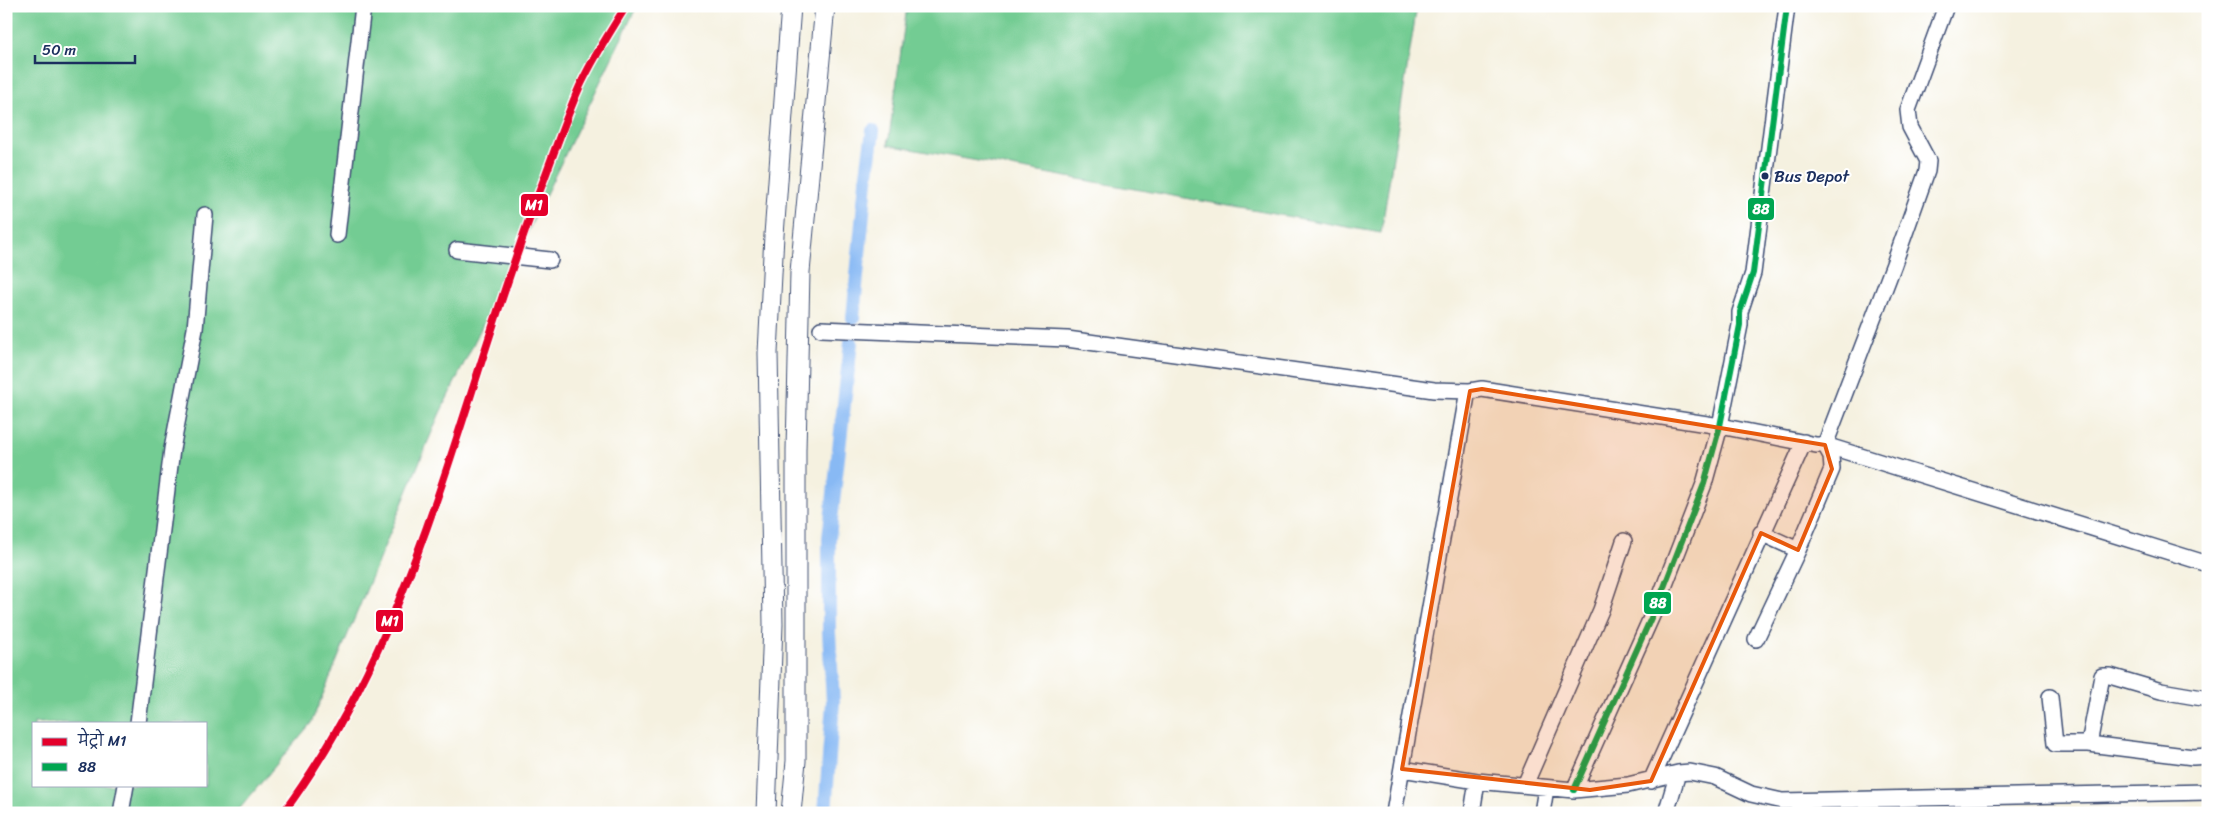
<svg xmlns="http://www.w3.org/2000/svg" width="2214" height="819" font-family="Sriracha,'Playpen Sans Deva',sans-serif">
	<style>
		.green { fill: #73cc93; stroke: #477e78; fill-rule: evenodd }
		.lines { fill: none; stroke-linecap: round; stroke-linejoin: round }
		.canal { stroke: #88b9f4; stroke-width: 14 }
		.minor-casing { stroke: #3c4c72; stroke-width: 18 }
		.major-casing { stroke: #3c4c72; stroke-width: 21 }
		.minor { stroke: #fff; stroke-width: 15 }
		.major { stroke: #fff; stroke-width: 19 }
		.bus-1-casing { stroke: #fff; stroke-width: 10 }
		.bus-1 { stroke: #00a651; stroke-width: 6 }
		.metro-1-casing { stroke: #fff; stroke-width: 11 }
		.metro-1 { stroke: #e4002b; stroke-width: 8 }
		.marked { fill: #e8590c; fill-opacity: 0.2; stroke: #e8590c; stroke-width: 4; stroke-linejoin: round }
		.bus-dot { fill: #1b2f5e; stroke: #fff; stroke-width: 2 }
		.labels { text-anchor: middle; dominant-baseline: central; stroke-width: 4; stroke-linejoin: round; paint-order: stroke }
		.bus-label { font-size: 17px; fill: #1b2f5e; stroke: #fff; text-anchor: start }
		.line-badge { stroke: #fff; stroke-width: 2 }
		.badge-label { font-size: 14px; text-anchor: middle; font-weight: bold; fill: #fff }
	</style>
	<rect width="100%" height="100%" fill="#fff"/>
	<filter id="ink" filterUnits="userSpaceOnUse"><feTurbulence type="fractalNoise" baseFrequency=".02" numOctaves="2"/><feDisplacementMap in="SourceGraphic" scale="10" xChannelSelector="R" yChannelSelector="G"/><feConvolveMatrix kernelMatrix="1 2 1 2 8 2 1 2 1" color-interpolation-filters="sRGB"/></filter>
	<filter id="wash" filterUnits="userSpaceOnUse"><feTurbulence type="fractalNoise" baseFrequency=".0096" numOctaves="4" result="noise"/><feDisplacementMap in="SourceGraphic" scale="20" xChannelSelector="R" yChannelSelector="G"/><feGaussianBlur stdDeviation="1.12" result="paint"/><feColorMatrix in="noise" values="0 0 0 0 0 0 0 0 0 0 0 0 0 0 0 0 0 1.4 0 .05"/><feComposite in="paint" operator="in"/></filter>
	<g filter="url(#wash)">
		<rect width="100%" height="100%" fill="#f5f1e0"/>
		<path class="green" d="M 6,6 L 637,6 L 439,415 L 311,723 L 236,813 L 6,813 ZM 34,723 L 206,723 L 206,785 L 34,785 Z
			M 907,6 L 1417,6 L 1381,233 L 888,145 Z"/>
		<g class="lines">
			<path class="canal" d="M 853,318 L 866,181 L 873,131
				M 825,813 L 833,702 L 829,632 L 829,538 L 851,342"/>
		</g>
	</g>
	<g filter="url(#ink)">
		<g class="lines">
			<defs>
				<path id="minor" d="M 337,235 L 363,6
					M 457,250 L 550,260
					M 821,329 L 1067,339 L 1434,390 L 1470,391
					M 1825,445 L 2208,564
					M 1761,533 L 1798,550
					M 1756,639 L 1798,550 L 1832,469 L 1831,456 L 1825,445
					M 2050,697 L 2055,744 L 2089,744 L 2193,757 L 2208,756
					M 138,723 L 172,449 L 195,329 L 205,215
					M 2089,744 L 2102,676 L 2110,676 L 2161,691 L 2208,699
					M 1402,769 L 1477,781 L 1574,790 L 1628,785 L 1678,773 L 1690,772 L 1715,777 L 1751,794 L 1782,801 L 2208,792
					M 1651,781 L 1804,442
					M 1525,785 L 1601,610 L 1624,541
					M 1574,790 L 1659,600 L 1704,484 L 1720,426 L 1740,325 L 1740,312 L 1753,273 L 1787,6
					M 121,813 L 126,785
					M 1394,813 L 1467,396 L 1470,391 L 1482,389 L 1720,426 L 1816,445 L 1825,445 L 1894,264 L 1927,171 L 1928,161 L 1910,127 L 1908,110 L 1946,6
					M 1472,813 L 1477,781
					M 1542,813 L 1546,788
					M 1666,813 L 1678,773"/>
				<path id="major" d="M 766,813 L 773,624 L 768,353 L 774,235 L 791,6
					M 791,813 L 796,761 L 796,450 L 800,272 L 825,6"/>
			</defs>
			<use href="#minor" class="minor-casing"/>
			<use href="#major" class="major-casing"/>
			<use href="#minor" class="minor"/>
			<use href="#major" class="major"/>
			<defs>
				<path id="bus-1" d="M 1574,790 L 1659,600 L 1704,484 L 1720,426 L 1740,325 L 1740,312 L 1753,273 L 1787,6"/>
			</defs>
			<use href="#bus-1" class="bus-1-casing"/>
			<use href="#bus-1" class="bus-1"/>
			<defs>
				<path id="metro-1" d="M 283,813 C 419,630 460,399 540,190 C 552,158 563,126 576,95 C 589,64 609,34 626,6"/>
			</defs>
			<use href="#metro-1" class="metro-1-casing"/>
			<use href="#metro-1" class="metro-1"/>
		</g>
	</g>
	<path class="marked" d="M 1482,389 L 1825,445 L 1832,469 L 1798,550 L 1761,533 L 1651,781 L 1590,790 L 1402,769 L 1470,391 Z"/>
	<circle class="bus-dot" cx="1765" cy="176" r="4.5"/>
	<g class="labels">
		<g class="bus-label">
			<text x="1774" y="176">Bus Depot</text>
		</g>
	</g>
	<g class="line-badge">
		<rect x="520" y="193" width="29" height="24" rx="5" fill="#e4002b"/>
		<rect x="1747" y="197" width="28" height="24" rx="5" fill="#00a651"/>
		<rect x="1643" y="591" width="29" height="24" rx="5" fill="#00a651"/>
		<rect x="375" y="609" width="29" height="24" rx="5" fill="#e4002b"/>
	</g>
	<g class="badge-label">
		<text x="534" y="210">M1</text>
		<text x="1761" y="214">88</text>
		<text x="1658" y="608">88</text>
		<text x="390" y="626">M1</text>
	</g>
	<rect width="2214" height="819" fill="none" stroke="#fff" stroke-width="25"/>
	<rect x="32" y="722" width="175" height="65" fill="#ffffff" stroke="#a4acbf"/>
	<rect x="42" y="738" width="25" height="8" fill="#e4002b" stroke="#a4acbf"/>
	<text x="78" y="746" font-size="15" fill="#1b2f5e">मेट्रो M1</text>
	<rect x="42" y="763" width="25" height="8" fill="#00a651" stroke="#a4acbf"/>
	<text x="78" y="772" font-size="15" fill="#1b2f5e">88</text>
	<path d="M35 55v8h100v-8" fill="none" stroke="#1b2f5e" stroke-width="2.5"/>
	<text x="42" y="55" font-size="15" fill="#1b2f5e" stroke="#ffffff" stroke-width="4" paint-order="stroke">50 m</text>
</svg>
